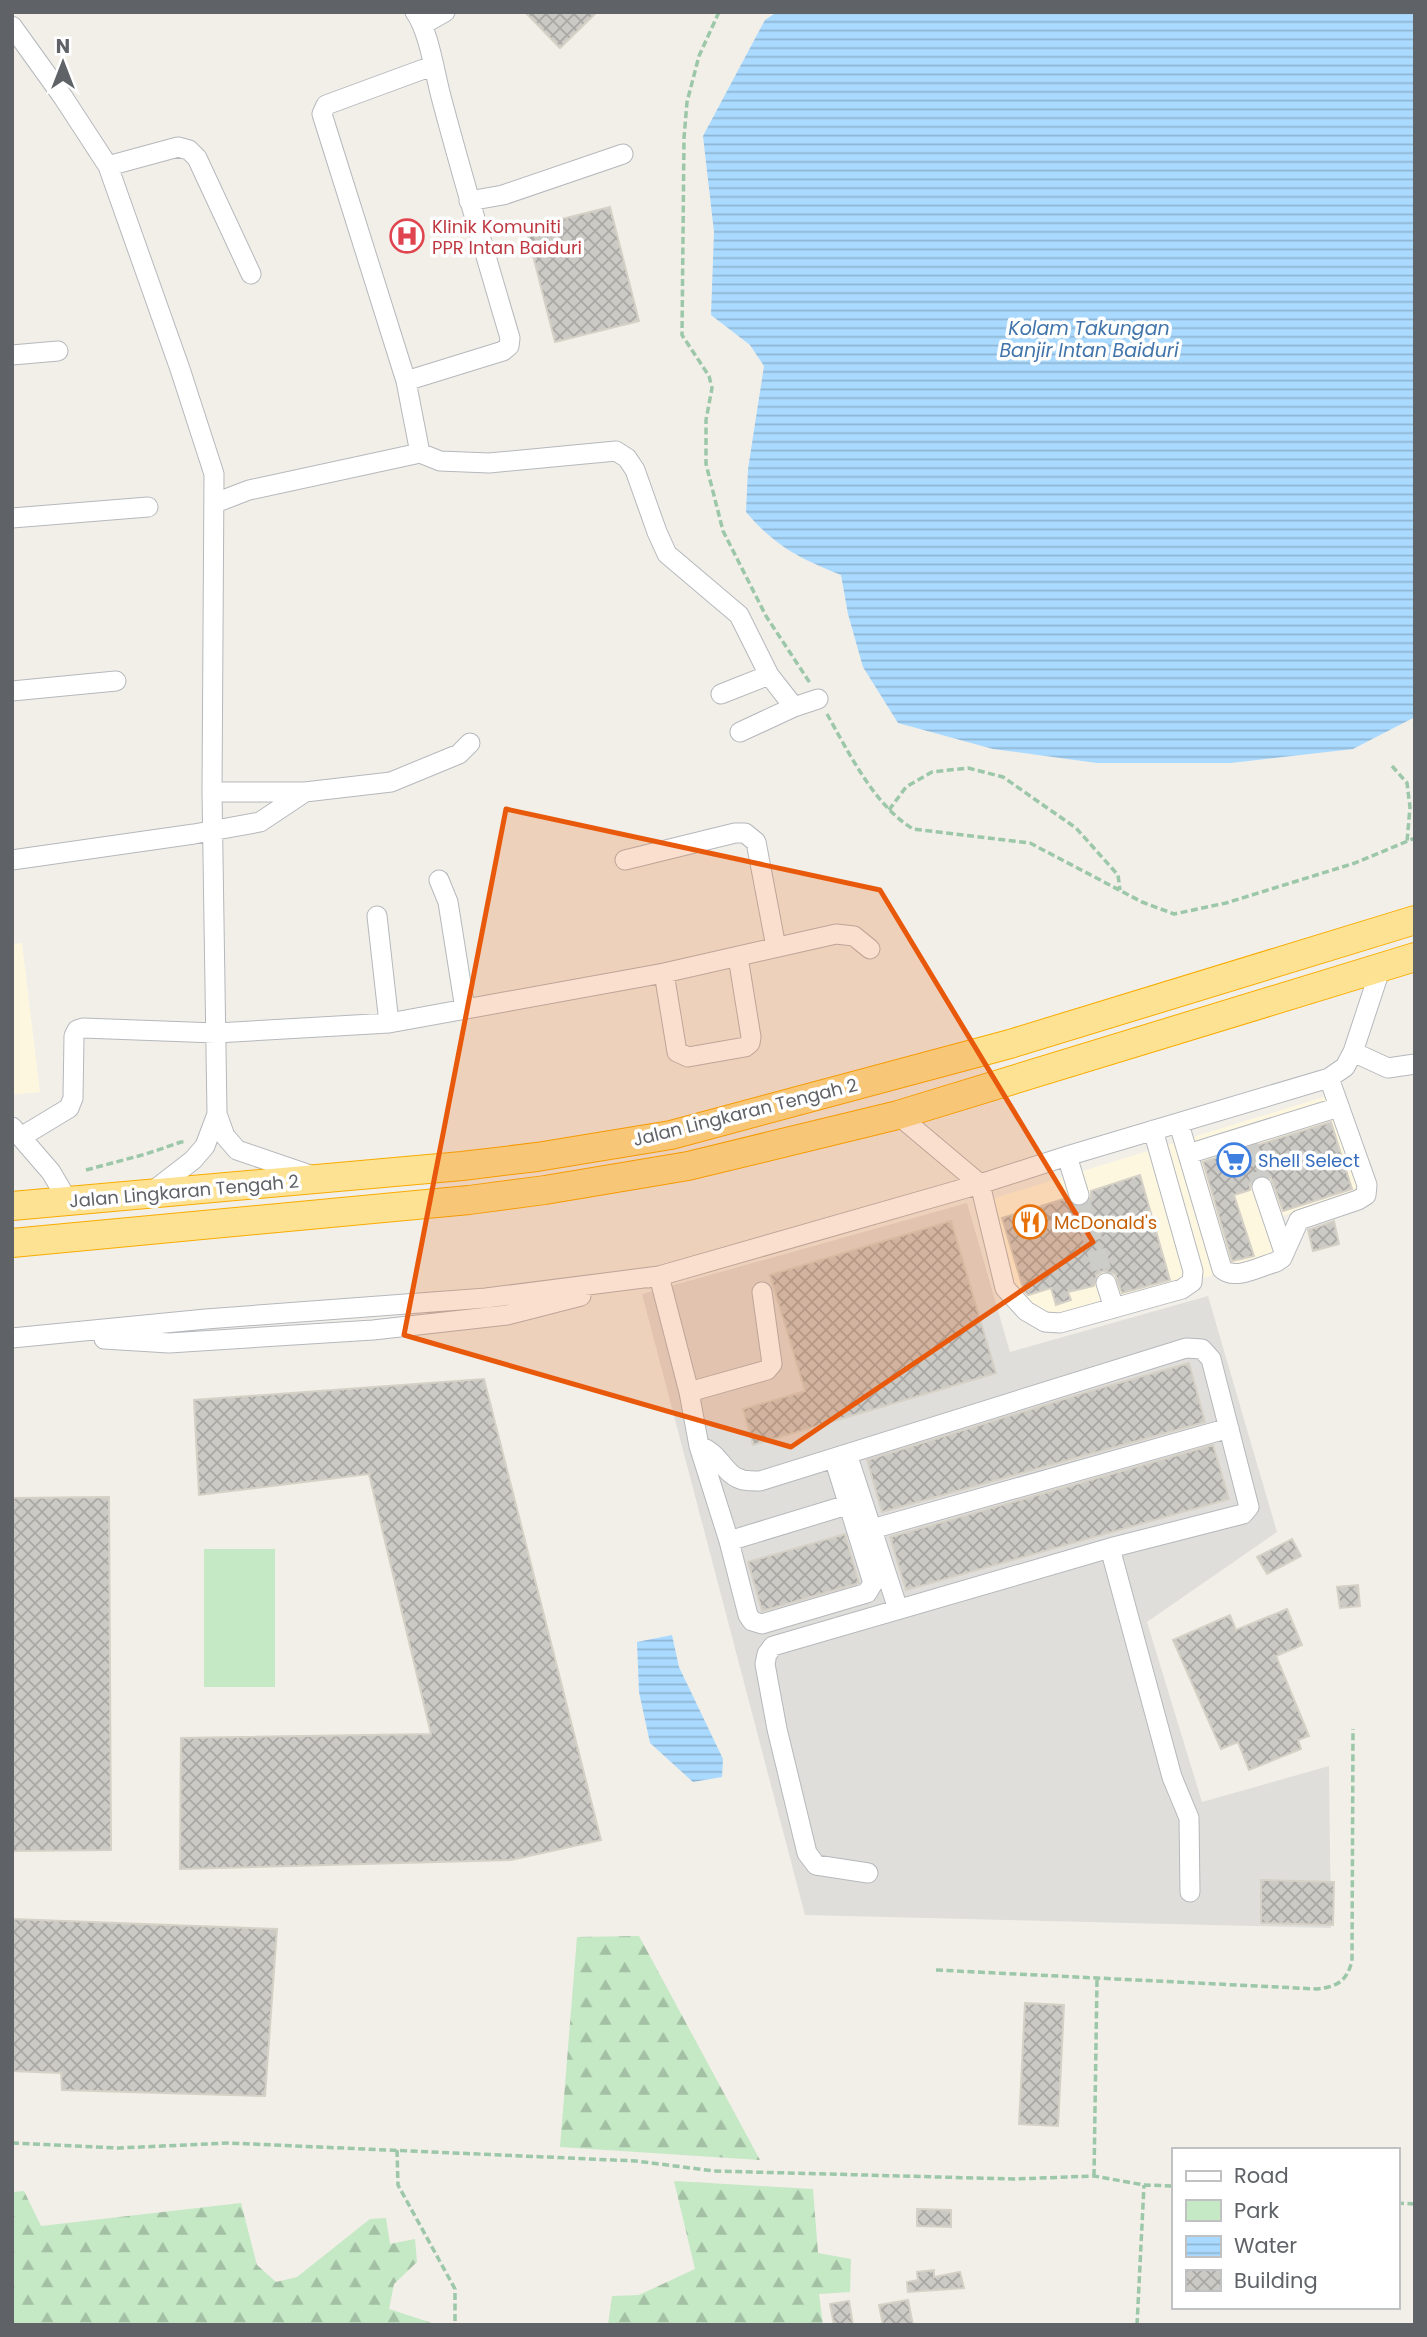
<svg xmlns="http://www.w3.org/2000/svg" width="1427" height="2337" font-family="Poppins,sans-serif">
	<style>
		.commercial { fill: #fef7e0 }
		.industrial { fill: #e0deda }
		.forest { fill: url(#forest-firs) }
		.park { fill: #c5e8c5 }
		.water { fill: url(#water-rules) }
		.building { fill: url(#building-cross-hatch); stroke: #d6d1c6; stroke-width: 2 }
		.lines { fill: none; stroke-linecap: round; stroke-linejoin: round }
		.minor-tunnel { stroke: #ccccc8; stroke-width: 19; stroke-dasharray: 19 10; stroke-linecap: butt }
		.minor-casing { stroke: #b5b8bc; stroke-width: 21 }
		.highway-casing { stroke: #f9ab00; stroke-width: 30 }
		.path { stroke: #9cc7a9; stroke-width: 3.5; stroke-dasharray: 7 3.5; stroke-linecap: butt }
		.minor { stroke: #fff; stroke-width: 19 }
		.highway { stroke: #fde293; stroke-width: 28 }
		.marked { fill: #e8590c; fill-opacity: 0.2; stroke: #e8590c; stroke-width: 5; stroke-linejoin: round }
		.labels { text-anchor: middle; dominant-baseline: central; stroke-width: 7; stroke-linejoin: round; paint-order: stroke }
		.health-label { font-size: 18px; fill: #be3a42; stroke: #fff; text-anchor: start }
		.street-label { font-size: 18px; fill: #5f6368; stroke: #fff }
		.shop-label { font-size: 18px; fill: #366cbe; stroke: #fff; text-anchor: start }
		.food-label { font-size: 18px; fill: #c56008; stroke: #fff; text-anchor: start }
		.water-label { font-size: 19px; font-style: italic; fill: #4174aa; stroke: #fff }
	</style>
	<defs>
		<pattern id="forest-firs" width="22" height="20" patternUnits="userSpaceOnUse" patternTransform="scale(1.75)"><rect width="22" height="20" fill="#c5e8c5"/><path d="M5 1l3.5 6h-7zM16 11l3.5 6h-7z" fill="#a3c0a4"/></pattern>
		<pattern id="water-rules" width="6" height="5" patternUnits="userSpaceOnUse" patternTransform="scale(1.75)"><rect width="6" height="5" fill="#aadaff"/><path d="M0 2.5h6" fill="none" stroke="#8eb4d2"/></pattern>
		<pattern id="building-cross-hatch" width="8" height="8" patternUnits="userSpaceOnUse" patternTransform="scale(1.75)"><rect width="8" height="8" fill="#cccac5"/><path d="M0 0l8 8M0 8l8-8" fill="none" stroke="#a9a8a4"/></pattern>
	</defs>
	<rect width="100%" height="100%" fill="#f1efe8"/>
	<path class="commercial" d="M 22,943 L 40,1092 L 12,1095 L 12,944 Z
		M 1330,1095 L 1362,1192 L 1269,1220 L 1277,1257 L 1104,1306 L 1046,1318 L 1009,1286 L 988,1200 Z"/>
	<path class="industrial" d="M 967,1203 L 1010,1352 L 1208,1296 L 1277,1532 L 1147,1622 L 1202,1802 L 1329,1766 L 1331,1928 L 805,1915 L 642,1294 Z"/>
	<path class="forest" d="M 639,1936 L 760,2160 L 560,2147 L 577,1937 Z
		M 674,2181 L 813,2189 L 818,2253 L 851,2259 L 850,2292 L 819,2294 L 823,2325 L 608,2325 L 612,2296 L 639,2295 L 695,2269 Z
		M 24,2191 L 41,2226 L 241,2203 L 257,2265 L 276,2282 L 297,2277 L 370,2219 L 386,2218 L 390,2244 L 415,2239 L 417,2262 L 394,2284 L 389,2309 L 438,2325 L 12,2325 L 12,2192 Z"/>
	<path class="park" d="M 204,1549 L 275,1549 L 275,1687 L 204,1687 Z"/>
	<path class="water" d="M 777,12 L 1415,12 L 1415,717 L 1353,749 L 1231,763 L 1097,763 L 993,749 L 898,723 L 863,667 L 848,614 L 841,575 C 799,558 776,547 746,512 L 748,469 L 764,366 L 750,345 L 711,315 L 714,232 L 703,136 L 765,20 Z
		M 672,1635 L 679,1667 L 723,1759 L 722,1777 L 693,1782 L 650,1743 L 639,1692 L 637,1642 Z"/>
	<path class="building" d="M 525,12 L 597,12 L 560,48 Z
		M 610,207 L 639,321 L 555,342 L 526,228 Z
		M 1331,1122 L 1352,1189 L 1283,1211 L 1271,1178 L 1265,1175 L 1257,1176 L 1250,1184 L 1250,1190 L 1234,1195 L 1254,1256 L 1232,1261 L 1203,1162 Z
		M 1140,1175 L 1170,1280 L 1122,1293 L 1115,1274 L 1103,1271 L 1097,1275 L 1094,1286 L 1068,1292 L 1071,1300 L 1056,1305 L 1051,1288 L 1028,1295 L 1024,1291 L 1002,1218 L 1067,1198 L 1076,1207 L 1083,1206 L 1091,1198 L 1091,1191 Z
		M 951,1221 L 996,1373 L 753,1445 L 743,1409 L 805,1391 L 770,1275 Z
		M 1334,1221 L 1339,1244 L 1313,1251 L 1308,1230 Z
		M 1189,1363 L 1205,1422 L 882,1512 L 867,1460 L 1087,1392 Z
		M 484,1379 L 601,1840 L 511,1860 L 180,1869 L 181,1738 L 431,1734 L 369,1474 L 199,1495 L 194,1400 Z
		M 1213,1445 L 1229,1499 L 906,1590 L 890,1537 Z
		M 109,1497 L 111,1850 L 12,1851 L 12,1498 Z
		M 845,1534 L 859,1583 L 762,1611 L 748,1562 Z
		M 1292,1539 L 1301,1556 L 1267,1574 L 1257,1557 Z
		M 1358,1585 L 1360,1606 L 1340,1608 L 1337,1587 Z
		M 1287,1609 L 1302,1645 L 1276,1656 L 1309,1736 L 1298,1740 L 1301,1749 L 1249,1770 L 1238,1742 L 1221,1749 L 1173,1640 L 1230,1615 L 1236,1630 Z
		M 1261,1880 L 1334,1882 L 1333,1925 L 1261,1923 Z
		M 12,1919 L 277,1929 L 265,2096 L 62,2090 L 61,2073 L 12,2071 Z
		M 1025,2003 L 1064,2005 L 1058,2126 L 1019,2124 Z
		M 917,2209 L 951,2210 L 951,2227 L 917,2226 Z
		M 934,2270 L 934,2277 L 960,2272 L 964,2288 L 908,2292 L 907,2282 L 918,2280 L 917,2272 Z
		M 908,2300 L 913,2325 L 883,2325 L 879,2305 Z
		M 849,2301 L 853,2325 L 834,2325 L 830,2304 Z"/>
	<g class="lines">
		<path class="minor-tunnel" d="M 1248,1144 L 1262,1187
			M 1079,1195 L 1106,1283"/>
		<defs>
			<path id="minor" d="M 424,24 L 445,12
				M 12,26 L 63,97 L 108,166 L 180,369 L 214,474 L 212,792 L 217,1114 L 225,1136 L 237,1150 L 310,1175
				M 108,166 L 178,147 L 189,150 L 197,158 L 251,274
				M 469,201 L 503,195 L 623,154
				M 12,355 L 58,351
				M 406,381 L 503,351 L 509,346 L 510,338 C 487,260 464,183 443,104 C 435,77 430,33 415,12
				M 420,453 L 406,381 L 322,114 L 326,105 L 432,66
				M 215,503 L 249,490 L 420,453 L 440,461 L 489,463 L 616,451 L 627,458 L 635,470 L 657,532 L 667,554 L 739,615 L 769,675 L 794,707 L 818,699
				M 12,518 L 148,507
				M 12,691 L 116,681
				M 721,694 L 769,675
				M 740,732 L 794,707
				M 212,792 L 305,792
				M 12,860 L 194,834 L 260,822 L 305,792 L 391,782 L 459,754 L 470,743
				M 625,860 L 735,833 L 745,833 L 756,842 L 776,947
				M 439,880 L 448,902 L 465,1009
				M 377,916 L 389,1023
				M 664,973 L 677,1052 L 688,1057 L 745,1047 L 750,1043 L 751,1037 L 738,957
				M 1353,1052 L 1388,1068 L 1415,1064
				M 898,1115 L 980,1184 L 1067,1156 L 1329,1078 L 1345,1067 L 1353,1052 L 1381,967
				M 1179,1124 L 1222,1269 C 1235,1281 1261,1266 1276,1262 L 1282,1258 L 1299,1220 L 1358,1200 L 1366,1195 L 1367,1185 L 1329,1078
				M 12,1127 L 51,1172 L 68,1201
				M 21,1137 L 69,1108 L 73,1098 L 74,1036 L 77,1030 L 83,1028 L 216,1033 L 389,1023 L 664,973 L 836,934 L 854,936 L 870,949
				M 1188,1154 L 1339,1107
				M 1067,1156 L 1079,1195
				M 1262,1187 L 1284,1252
				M 149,1194 L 193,1160 L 205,1146 L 217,1114
				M 648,1278 L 659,1276 L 689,1392 L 699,1446 L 729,1541 L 748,1615 L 752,1621 L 762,1624 L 867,1593 L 873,1583 L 834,1458
				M 1106,1283 L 1114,1308
				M 12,1338 L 206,1319 L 486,1298 L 659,1276 L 980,1184 L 1005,1288 L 1026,1311 L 1045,1322 L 1060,1323 L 1182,1289 L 1192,1282 L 1193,1271 L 1153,1130
				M 104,1339 L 169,1343 L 373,1330 L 507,1315 L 581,1296
				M 689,1392 L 767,1370 L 772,1364 L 762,1292
				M 699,1446 C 721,1453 723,1475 743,1480 C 748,1481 755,1481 760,1481 L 1186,1348 L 1202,1349 L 1211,1359 L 1249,1507 L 1243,1514 L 1110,1548 L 1172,1777 L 1189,1818 L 1190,1892
				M 847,1454 L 898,1609
				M 872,1529 L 1229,1428
				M 729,1541 L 847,1505
				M 868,1873 L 816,1865 L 807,1853 L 777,1729 L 765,1664 L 767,1654 L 773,1646 L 1110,1548"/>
			<path id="highway" d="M 12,1206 L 462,1166 L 537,1157 L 671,1135 L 1010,1044 L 1415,920
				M 12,1243 L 469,1200 L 545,1190 L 688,1166 L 898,1115 L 1415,957"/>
		</defs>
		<use href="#minor" class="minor-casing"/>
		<use href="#highway" class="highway-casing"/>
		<path class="path" d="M 719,12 L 699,56 L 687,102 L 684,138 L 682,335 L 709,376 L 712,388 L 706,420 L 706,464 L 723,531 L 766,616 L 810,683
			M 827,714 C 849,753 874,805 913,829 L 1030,843 L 1142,902 L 1174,914 L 1226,903 L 1355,863 L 1415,838
			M 1392,766 L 1407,783 L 1410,807 L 1407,842
			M 889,810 L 906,787 L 932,772 L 968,768 L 1003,777 L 1076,828 L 1118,875 L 1120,890
			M 86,1170 L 146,1154 L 181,1142 L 185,1142
			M 936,1970 L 1317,1989 C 1337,1987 1347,1981 1352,1961 L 1353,1729
			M 12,2143 L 119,2148 L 229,2143 L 636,2161 L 714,2171 L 1014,2179 L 1094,2176 L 1144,2185 L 1173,2186
			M 397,2150 L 398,2185 L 455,2289 L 455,2325
			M 1094,2176 L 1097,1979
			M 1397,2203 L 1415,2204
			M 1137,2325 L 1144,2185"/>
		<use href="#minor" class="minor"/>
		<use href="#highway" class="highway"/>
	</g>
	<path class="marked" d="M 506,809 L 880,890 L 1093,1242 L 791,1447 L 404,1335 Z"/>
	<defs>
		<symbol id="hospital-ring" viewBox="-11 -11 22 22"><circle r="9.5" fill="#fff" stroke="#e0444e" stroke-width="1.5"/><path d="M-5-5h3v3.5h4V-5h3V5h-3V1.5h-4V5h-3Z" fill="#e0444e"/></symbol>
		<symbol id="supermarket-ring" viewBox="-11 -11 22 22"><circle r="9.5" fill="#fff" stroke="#3f7fe0" stroke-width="1.5"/><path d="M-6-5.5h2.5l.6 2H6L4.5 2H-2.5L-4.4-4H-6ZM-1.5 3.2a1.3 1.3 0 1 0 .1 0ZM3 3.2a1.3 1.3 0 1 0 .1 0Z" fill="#3f7fe0"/></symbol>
		<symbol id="restaurant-ring" viewBox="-11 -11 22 22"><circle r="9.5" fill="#fff" stroke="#e8710a" stroke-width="1.5"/><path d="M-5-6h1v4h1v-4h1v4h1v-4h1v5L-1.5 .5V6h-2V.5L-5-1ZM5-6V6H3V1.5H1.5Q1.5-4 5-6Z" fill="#e8710a"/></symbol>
	</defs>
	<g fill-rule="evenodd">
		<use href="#hospital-ring" x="388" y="217" width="38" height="38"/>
		<use href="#supermarket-ring" x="1215" y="1141" width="38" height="38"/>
		<use href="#restaurant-ring" x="1011" y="1203" width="38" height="38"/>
	</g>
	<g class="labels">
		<g class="health-label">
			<text x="432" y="226">Klinik Komuniti<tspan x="432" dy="21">PPR Intan Baiduri</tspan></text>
		</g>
		<g class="street-label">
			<text transform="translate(745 1112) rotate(-14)">Jalan Lingkaran Tengah 2</text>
			<text transform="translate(184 1191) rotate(-5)">Jalan Lingkaran Tengah 2</text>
		</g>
		<g class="shop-label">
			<text x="1258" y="1160">Shell Select</text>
		</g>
		<g class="food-label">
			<text x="1054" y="1222">McDonald's</text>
		</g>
		<g class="water-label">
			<text x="1089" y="328">Kolam Takungan<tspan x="1089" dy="22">Banjir Intan Baiduri</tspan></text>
		</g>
	</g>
	<rect width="1427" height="2337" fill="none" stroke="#5f6368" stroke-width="28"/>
	<rect x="1172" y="2148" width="228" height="161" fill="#ffffff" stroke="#bfc1c3" stroke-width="2"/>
	<rect x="1186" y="2171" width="35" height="10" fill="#ffffff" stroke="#bfc1c3" stroke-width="2"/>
	<text x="1234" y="2183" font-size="21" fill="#5f6368">Road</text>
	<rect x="1186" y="2200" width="35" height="21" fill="#c5e8c5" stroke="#bfc1c3" stroke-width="2"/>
	<text x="1234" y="2218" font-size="21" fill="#5f6368">Park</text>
	<rect x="1186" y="2236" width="35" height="21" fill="url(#water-rules)" stroke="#bfc1c3" stroke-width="2"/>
	<text x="1234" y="2253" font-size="21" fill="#5f6368">Water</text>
	<rect x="1186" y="2270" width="35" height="21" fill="url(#building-cross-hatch)" stroke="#bfc1c3" stroke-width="2"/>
	<text x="1234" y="2288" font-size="21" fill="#5f6368">Building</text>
	<g transform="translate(63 63)" stroke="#ffffff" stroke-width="5" paint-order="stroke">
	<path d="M0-5L12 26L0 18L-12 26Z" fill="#5f6368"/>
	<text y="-10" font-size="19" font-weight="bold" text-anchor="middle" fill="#5f6368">N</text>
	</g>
</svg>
